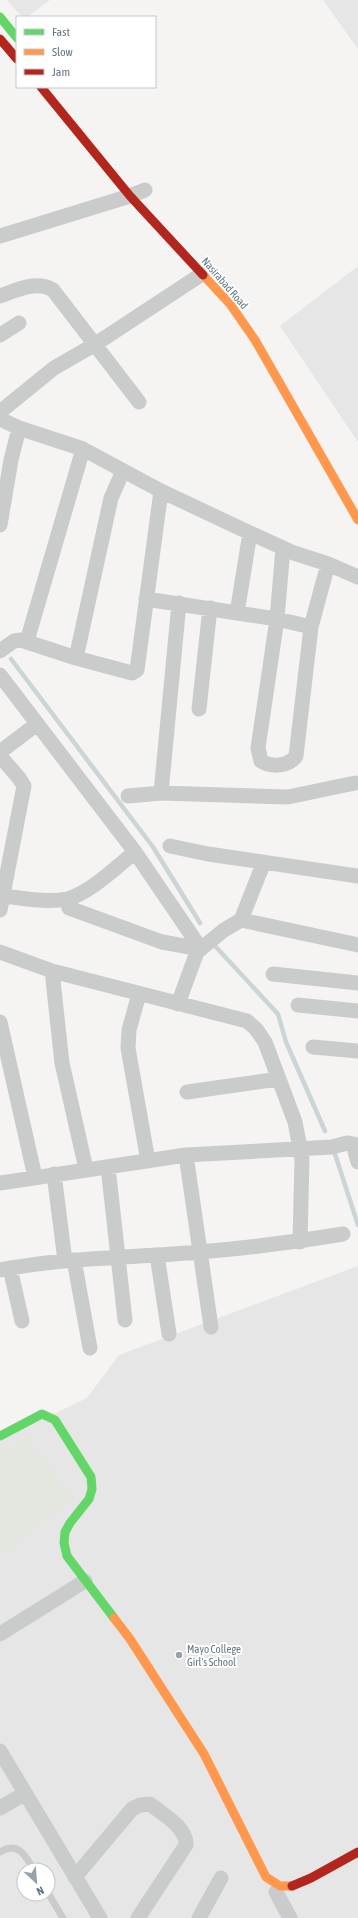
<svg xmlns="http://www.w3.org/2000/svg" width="358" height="1918" font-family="'Asap Condensed',sans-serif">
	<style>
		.built { fill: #e5e6e5; fill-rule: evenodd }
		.green { fill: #e4e7e0 }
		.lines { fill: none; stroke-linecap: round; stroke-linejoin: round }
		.stream { stroke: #cbd4d6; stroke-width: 4.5 }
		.lane { stroke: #cacccc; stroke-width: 7 }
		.street { stroke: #cacccc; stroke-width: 15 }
		.fast { stroke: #63d668; stroke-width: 9 }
		.slow { stroke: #ff974d; stroke-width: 9 }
		.jam { stroke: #b3261e; stroke-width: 9 }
		.poi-dot { fill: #96a3aa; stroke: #fff; stroke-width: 1.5 }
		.labels { text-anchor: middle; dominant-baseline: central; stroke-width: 4; stroke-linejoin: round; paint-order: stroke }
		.street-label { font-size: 11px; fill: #637884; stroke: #fff }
		.poi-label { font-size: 11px; fill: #637884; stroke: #fff; text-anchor: start }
	</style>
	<rect width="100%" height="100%" fill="#f5f4f2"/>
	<path class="built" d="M 7,0 L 50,0 L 27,17 L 22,17 Z
		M 323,0 L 358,0 L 358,49 Z
		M 358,266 L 358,442 L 280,326 Z
		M 358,1266 L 358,1918 L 0,1918 L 0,1440 L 87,1398 L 119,1355 ZM 24,1870 L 48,1870 L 48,1894 L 24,1894 Z"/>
	<path class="green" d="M 26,1436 L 73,1498 L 0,1555 L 0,1457 Z"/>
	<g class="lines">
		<path class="stream" d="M 11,659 L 153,847 L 200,923
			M 216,947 L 278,1014 L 286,1042 L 325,1131
			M 335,1154 L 358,1225"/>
		<path class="lane" d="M 0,1852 C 18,1841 25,1855 34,1870
			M 48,1893 L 63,1918"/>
		<path class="street" d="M 0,236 L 130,196 L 145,190
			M 0,296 C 17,290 36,280 53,290 L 139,402
			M 0,335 L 19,323
			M 0,412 L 54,368 L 94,345 L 202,274
			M 0,419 L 19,428 L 83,449 L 161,491 L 250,533 L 294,553 L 328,564 L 358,577
			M 0,525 L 11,460 L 19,428
			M 283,548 L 277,619 L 258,748 L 261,761 C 272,768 289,766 296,756 L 311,627 L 328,564
			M 146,599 L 277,619 L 311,627
			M 237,613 L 250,533
			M 27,641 L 83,449
			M 0,651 L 14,641 L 21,640 L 76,658 L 132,673 L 137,670 L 161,491
			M 76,658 L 111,498 L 123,471
			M 0,675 L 135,852 L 201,949
			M 199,709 L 210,608
			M 0,752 L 37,724
			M 0,756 L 19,778 L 24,786 L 0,910
			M 161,793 L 179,603
			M 128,796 L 161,793 L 288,797 L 355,783
			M 170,846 L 208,854 L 358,876
			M 3,896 C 23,898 46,903 67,899 C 90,893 116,867 135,852
			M 69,908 L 162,942 L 201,949
			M 241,920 L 358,945
			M 0,952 L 52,971 L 247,1021 L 256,1029 L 265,1042 L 295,1122 L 302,1159 L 300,1242
			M 52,971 L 62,1063 L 86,1169
			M 273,974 L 358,983
			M 139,994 L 129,1030 L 128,1048 L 148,1161
			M 178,1004 L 197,952 L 224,930 L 241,920 L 264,862
			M 298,1005 L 358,1011
			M 0,1022 L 35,1177
			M 313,1047 L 358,1051
			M 187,1092 L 279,1079
			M 353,1144 L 358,1162
			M 186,1155 L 211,1327
			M 108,1167 L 125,1320
			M 54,1174 L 65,1261
			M 0,1183 L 186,1155 L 332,1147 L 347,1143 L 358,1145
			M 157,1255 L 169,1334
			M 74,1260 L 90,1348
			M 10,1268 L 22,1321
			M 0,1270 C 66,1257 133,1258 199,1252 C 247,1248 296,1242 343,1234
			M 0,1634 L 85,1581
			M 0,1751 L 100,1918
			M 0,1808 L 24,1794
			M 75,1877 L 132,1809 L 140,1805 L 150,1804 C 162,1814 187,1827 186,1845 L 138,1918
			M 276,1892 L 290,1918
			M 199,1918 L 221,1878"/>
		<path class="fast" d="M 0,17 L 17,38
			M 0,1436 L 42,1414 L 55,1420 L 91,1477 L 92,1489 L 89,1499 L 70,1523 L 65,1532 L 64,1543 L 67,1556 L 114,1618"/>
		<path class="slow" d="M 203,275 L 230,304 L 255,340 L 358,520
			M 114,1618 L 130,1639 L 204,1754 L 266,1877 L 280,1886 L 292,1886"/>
		<path class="jam" d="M 0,39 L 17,59
			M 41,87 L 130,196 L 203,275
			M 292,1886 L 311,1878 L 358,1852"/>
	</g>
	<circle class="poi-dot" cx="179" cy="1655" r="4"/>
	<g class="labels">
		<g class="street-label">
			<text transform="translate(225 283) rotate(49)">Nasirabad Road</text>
		</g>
		<g class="poi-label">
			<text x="187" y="1649">Mayo College<tspan x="187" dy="13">Girl's School</tspan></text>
		</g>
	</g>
	<rect x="16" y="16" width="140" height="72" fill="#ffffff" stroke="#c1c9ce"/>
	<rect x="24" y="29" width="20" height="6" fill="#63d668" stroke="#c1c9ce"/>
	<text x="52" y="36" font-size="12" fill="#637884">Fast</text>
	<rect x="24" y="49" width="20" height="6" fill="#ff974d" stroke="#c1c9ce"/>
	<text x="52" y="56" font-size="12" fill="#637884">Slow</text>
	<rect x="24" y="69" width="20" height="6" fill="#b3261e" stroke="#c1c9ce"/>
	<text x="52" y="76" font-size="12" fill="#637884">Jam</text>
	<g transform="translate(36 1882) rotate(154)"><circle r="19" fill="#ffffff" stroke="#c1c9ce"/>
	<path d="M0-3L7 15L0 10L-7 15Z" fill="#96a3aa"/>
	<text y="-6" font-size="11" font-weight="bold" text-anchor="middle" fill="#637884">N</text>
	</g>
</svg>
